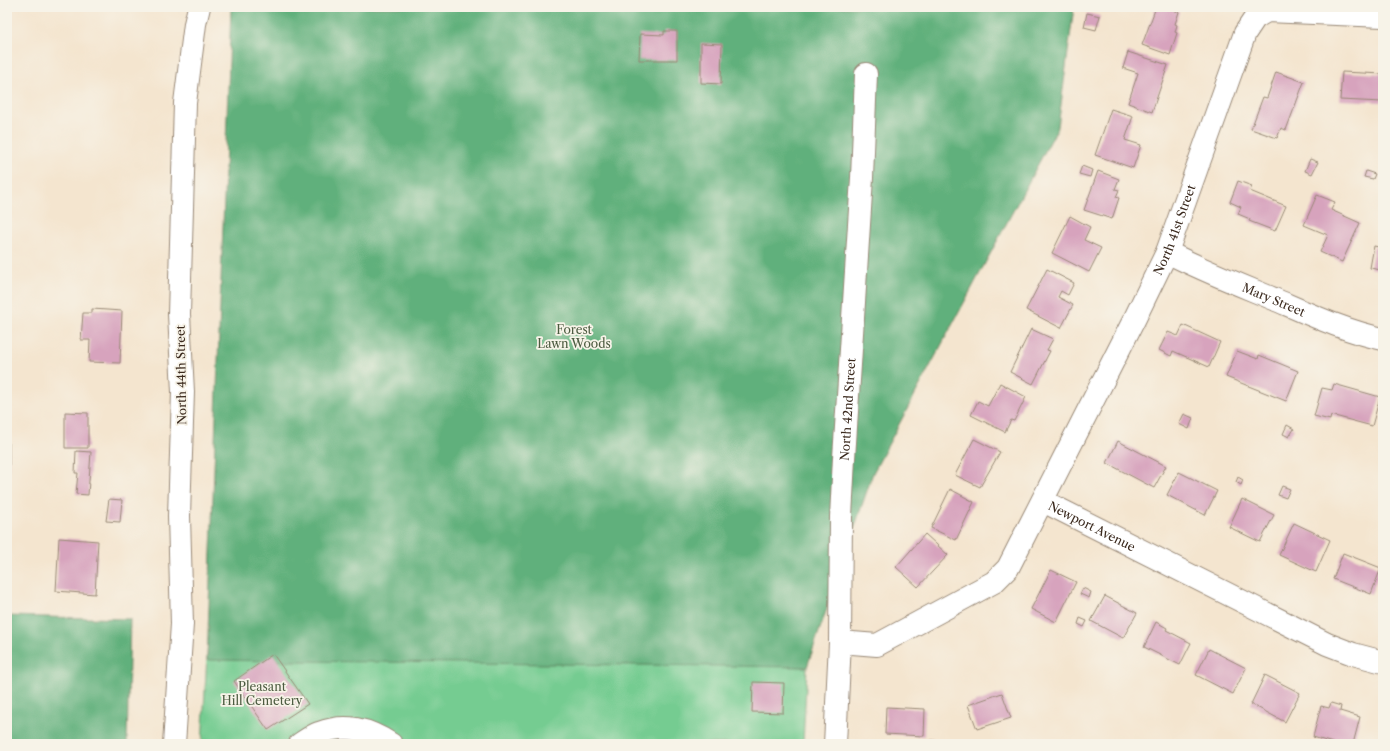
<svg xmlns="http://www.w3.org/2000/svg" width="1390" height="751" font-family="'Libre Caslon Text',serif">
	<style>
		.green { fill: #75cc91; stroke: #587b58 }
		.forest { fill: #60b07b; stroke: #4e6d4c }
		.building { fill: #d7a3bd }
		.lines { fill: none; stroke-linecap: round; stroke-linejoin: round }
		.minor-casing { stroke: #988876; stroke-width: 24 }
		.minor { stroke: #fff; stroke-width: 22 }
		.labels { text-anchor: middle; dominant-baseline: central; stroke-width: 3.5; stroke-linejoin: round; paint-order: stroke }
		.street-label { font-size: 12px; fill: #3b2a1e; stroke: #f7f3e8 }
		.park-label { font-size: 12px; fill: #4c5b40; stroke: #f7f3e8 }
	</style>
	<rect width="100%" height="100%" fill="#f7f3e8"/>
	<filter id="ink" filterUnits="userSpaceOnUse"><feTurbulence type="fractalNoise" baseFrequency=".025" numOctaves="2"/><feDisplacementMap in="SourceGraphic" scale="8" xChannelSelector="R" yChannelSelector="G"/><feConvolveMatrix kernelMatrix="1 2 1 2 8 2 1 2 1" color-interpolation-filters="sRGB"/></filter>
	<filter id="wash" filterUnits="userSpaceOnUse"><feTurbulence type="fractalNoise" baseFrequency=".012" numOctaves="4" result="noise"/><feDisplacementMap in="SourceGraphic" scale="16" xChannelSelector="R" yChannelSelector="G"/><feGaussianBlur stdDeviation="0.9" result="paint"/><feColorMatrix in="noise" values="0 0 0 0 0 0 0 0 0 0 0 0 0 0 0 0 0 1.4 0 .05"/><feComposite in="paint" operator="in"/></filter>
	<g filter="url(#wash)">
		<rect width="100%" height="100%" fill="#f4e5cf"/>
		<path class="green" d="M 208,637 L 526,657 L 807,667 L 803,744 L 202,744 Z"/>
		<path class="forest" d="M 231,7 L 1074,7 L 1058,127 L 873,473 L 807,667 L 207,660 Z
			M 7,616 L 130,619 L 127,744 L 7,744 Z"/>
		<g id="blocks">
			<path class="building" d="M 1156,7 L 1163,7 L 1179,12 L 1175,24 L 1177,25 L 1175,32 L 1177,33 L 1170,55 L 1142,45 Z
				M 1087,13 L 1100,16 L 1096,30 L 1084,27 Z
				M 664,31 L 677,31 L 677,60 L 639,60 L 640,34 L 664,35 Z
				M 701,43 L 722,44 L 721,84 L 701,83 Z
				M 1128,52 L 1168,65 L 1152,112 L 1128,103 L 1138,73 L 1123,68 Z
				M 1276,72 L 1304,82 L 1286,130 L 1281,128 L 1277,138 L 1251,129 L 1263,97 L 1267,98 Z
				M 1342,72 L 1383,74 L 1382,102 L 1340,100 Z
				M 1111,109 L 1133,116 L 1125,140 L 1141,145 L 1133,168 L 1095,155 Z
				M 1310,159 L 1318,162 L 1312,174 L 1305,171 Z
				M 1082,166 L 1092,170 L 1090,177 L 1079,174 Z
				M 1098,171 L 1119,179 L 1115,189 L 1119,190 L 1116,197 L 1119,198 L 1112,219 L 1084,210 Z
				M 1366,171 L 1375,174 L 1373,179 L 1364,177 Z
				M 1238,181 L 1252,186 L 1250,191 L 1286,206 L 1275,231 L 1249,221 L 1250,219 L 1238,214 L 1241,207 L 1230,202 Z
				M 1317,195 L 1335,202 L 1331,210 L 1360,223 L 1342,262 L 1320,252 L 1328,235 L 1304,225 Z
				M 1070,216 L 1090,227 L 1084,240 L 1101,248 L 1089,272 L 1052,253 Z
				M 1374,246 L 1383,248 L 1383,275 L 1380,274 L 1381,270 L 1370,268 Z
				M 1047,269 L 1074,283 L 1068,295 L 1061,291 L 1058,297 L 1073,305 L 1061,328 L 1026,310 Z
				M 92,309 L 122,311 L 120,363 L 89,362 L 90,340 L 81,340 L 83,313 L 92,313 Z
				M 1183,325 L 1220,342 L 1209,367 L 1173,351 L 1171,356 L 1159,350 L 1168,332 L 1178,336 Z
				M 1031,329 L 1053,339 L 1047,350 L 1050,351 L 1033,384 L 1010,372 Z
				M 1237,351 L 1258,359 L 1259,355 L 1298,371 L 1286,401 L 1226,377 Z
				M 1000,383 L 1026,397 L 1014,421 L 1011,420 L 1005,432 L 971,415 L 978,401 L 988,406 Z
				M 1334,384 L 1380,397 L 1372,426 L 1331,415 L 1330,420 L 1314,416 L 1322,388 L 1332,390 Z
				M 65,412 L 88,413 L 88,448 L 65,448 Z
				M 1184,414 L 1193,418 L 1189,429 L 1179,424 Z
				M 1287,425 L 1294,429 L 1289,437 L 1283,434 Z
				M 974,439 L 1000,452 L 980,487 L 955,475 Z
				M 1118,441 L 1166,466 L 1154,488 L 1107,463 Z
				M 7,443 L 9,443 L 9,481 L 7,481 Z
				M 76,451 L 91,452 L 88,495 L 76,494 L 78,473 L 75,473 Z
				M 1179,472 L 1217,491 L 1205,515 L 1167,495 Z
				M 1238,477 L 1243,480 L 1241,485 L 1236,482 Z
				M 1282,486 L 1290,489 L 1286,498 L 1278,495 Z
				M 950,489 L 974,502 L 956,540 L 931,528 Z
				M 109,499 L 122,500 L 120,522 L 106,521 Z
				M 1242,499 L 1274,515 L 1260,542 L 1229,527 Z
				M 1294,523 L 1330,540 L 1316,572 L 1279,555 Z
				M 925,534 L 948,555 L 918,587 L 896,567 Z
				M 59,538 L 98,541 L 95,594 L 56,591 Z
				M 1343,553 L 1381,568 L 1371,594 L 1333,579 Z
				M 1051,570 L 1076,582 L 1056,622 L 1031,609 Z
				M 1083,588 L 1091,592 L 1089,598 L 1080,594 Z
				M 1105,596 L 1137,613 L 1123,638 L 1091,621 Z
				M 1080,618 L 1087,621 L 1084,627 L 1078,624 Z
				M 1156,622 L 1167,628 L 1166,630 L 1191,643 L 1180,665 L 1144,647 Z
				M 1209,649 L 1246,668 L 1233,694 L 1196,675 Z
				M 273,654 L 308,704 L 268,730 L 234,681 Z
				M 1265,675 L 1300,693 L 1285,722 L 1251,704 Z
				M 753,682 L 784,683 L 783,713 L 752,712 Z
				M 1002,693 L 1011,718 L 977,729 L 968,705 Z
				M 1331,703 L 1341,706 L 1340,711 L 1360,717 L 1353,744 L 1336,744 L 1313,737 L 1321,706 L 1329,708 Z
				M 886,707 L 925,709 L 924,736 L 885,734 Z
				M 930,740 L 945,741 L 945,744 L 930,744 Z"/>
		</g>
	</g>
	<g filter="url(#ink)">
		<use href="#blocks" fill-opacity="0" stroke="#988876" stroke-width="1"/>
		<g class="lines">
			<defs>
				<g id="minor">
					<path id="s1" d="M 1167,252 C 1202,270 1238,284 1274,299 C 1309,314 1345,331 1383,339"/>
					<path id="s2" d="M 1043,501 L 1327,644 L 1353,654 L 1383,662"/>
					<path id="s3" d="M 840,642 L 877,645 L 994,582 L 1008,568 L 1135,318 L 1167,252 L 1245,33 L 1255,18 L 1267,11 L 1383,16"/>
					<path d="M 174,744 L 182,624 L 179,516 L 183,392 L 179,314 L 185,103 L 195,24 L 199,7"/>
					<path d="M 300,744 C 306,740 313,735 319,733 C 346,723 368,729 391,744"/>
					<path id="s4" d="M 835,744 L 840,642 L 841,517 L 844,458 L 862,178 L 866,74"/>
				</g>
			</defs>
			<use href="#minor" class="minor-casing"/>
			<use href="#minor" class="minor"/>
		</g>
	</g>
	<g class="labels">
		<g class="street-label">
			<text stroke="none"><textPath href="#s3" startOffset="567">North 41st Street</textPath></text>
			<text stroke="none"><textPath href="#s1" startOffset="117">Mary Street</textPath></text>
			<text transform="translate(181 375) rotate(-91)">North 44th Street</text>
			<text stroke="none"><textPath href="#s4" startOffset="335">North 42nd Street</textPath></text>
			<text stroke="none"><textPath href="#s2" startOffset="55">Newport Avenue</textPath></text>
		</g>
		<g class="park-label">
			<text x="574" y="329">Forest<tspan x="574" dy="14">Lawn Woods</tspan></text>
			<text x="262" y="686">Pleasant<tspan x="262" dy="14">Hill Cemetery</tspan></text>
		</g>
	</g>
	<rect width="1390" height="751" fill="none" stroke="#f7f3e8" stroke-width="24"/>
</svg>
